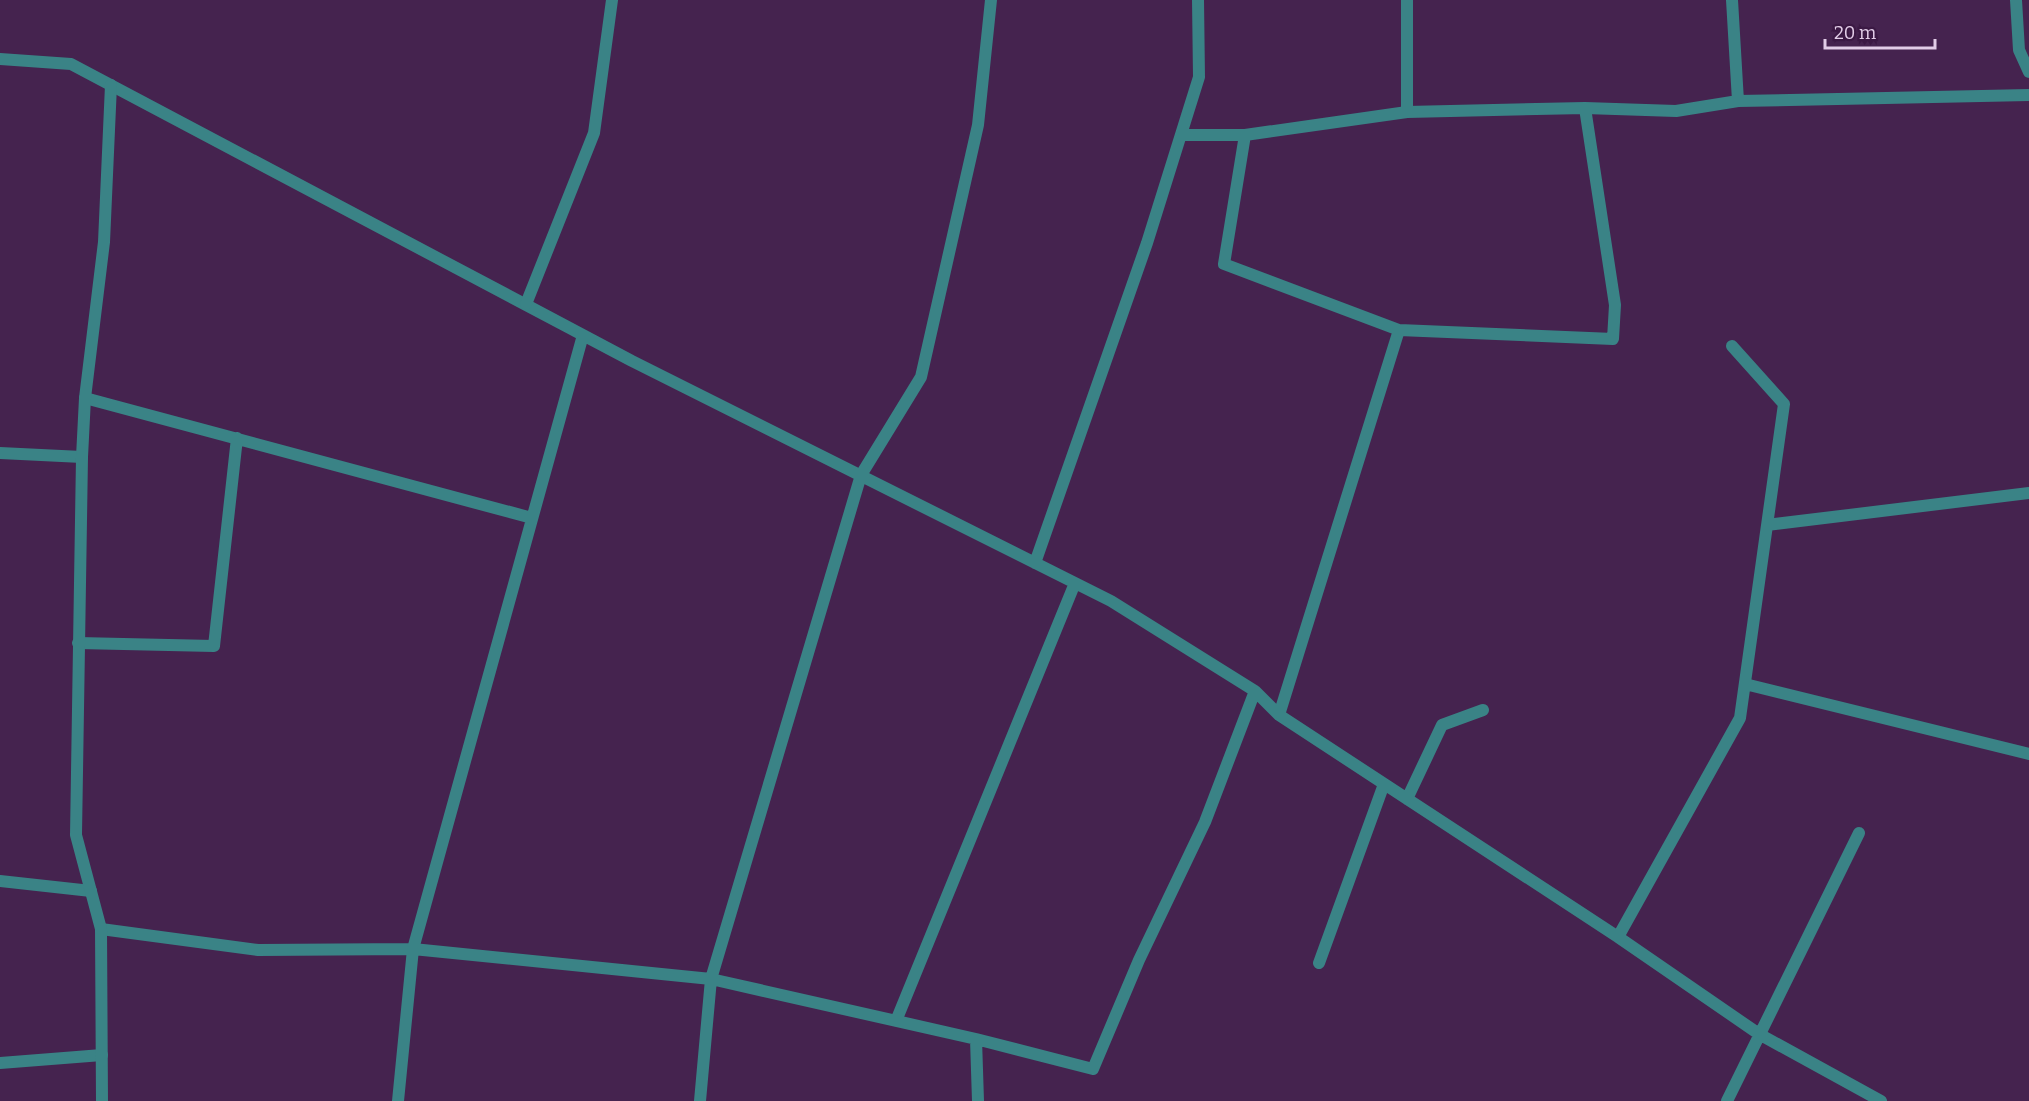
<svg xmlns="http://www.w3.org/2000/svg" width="2029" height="1101" font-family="Bitter,serif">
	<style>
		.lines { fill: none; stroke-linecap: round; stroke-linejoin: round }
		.minor { stroke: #3a8386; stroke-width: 12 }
		.tertiary { stroke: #3a8386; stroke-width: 12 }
	</style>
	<rect width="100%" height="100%" fill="#45234f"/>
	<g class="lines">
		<path class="minor" d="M 1732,0 L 1738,101
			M 2016,0 L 2019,50 L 2029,72
			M 0,59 L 71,64 L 632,361 L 1111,601 L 1255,691 L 1279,715 L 1618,937 L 1759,1034 L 1881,1101
			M 1585,108 L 1676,111 L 1738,101 L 2029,95
			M 1407,112 L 1407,0
			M 1181,135 L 1245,135
			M 85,398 L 532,518
			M 0,453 L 82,457
			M 1767,525 L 2029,493
			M 1035,563 L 1147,243 L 1199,77 L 1198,0
			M 78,643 L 214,646 L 237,438
			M 1745,684 L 2029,754
			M 1279,715 L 1399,330 L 1224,264 L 1245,135 L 1407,112 L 1585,108 L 1615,305 L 1613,339 L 1399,330
			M 1407,799 L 1442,725 L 1483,710
			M 0,881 L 91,891
			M 101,929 L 258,950 L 413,949 L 711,979 L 976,1039 L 1093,1069 L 1139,960 L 1205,822 L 1255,691
			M 1618,937 L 1740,718 L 1784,404 L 1732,346
			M 1319,963 L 1384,784
			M 896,1021 L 1075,583
			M 976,1039 L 978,1101
			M 0,1063 L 102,1055
			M 398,1101 L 413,949 L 583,335
			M 700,1101 L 711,979 L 861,475 L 921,377 L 978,125 L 991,0
			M 1727,1101 L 1859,833"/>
		<path class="tertiary" d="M 526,304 L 594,133 L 612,0
			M 102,1101 L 101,929 L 76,835 L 82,457 L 85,398 L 104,242 L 111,85"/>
	</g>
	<path d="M1825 39v9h110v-9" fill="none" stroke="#e2cde8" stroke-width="3"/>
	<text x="1834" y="39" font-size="18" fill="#e2cde8" stroke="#3b1944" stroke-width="4.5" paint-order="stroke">20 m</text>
</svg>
